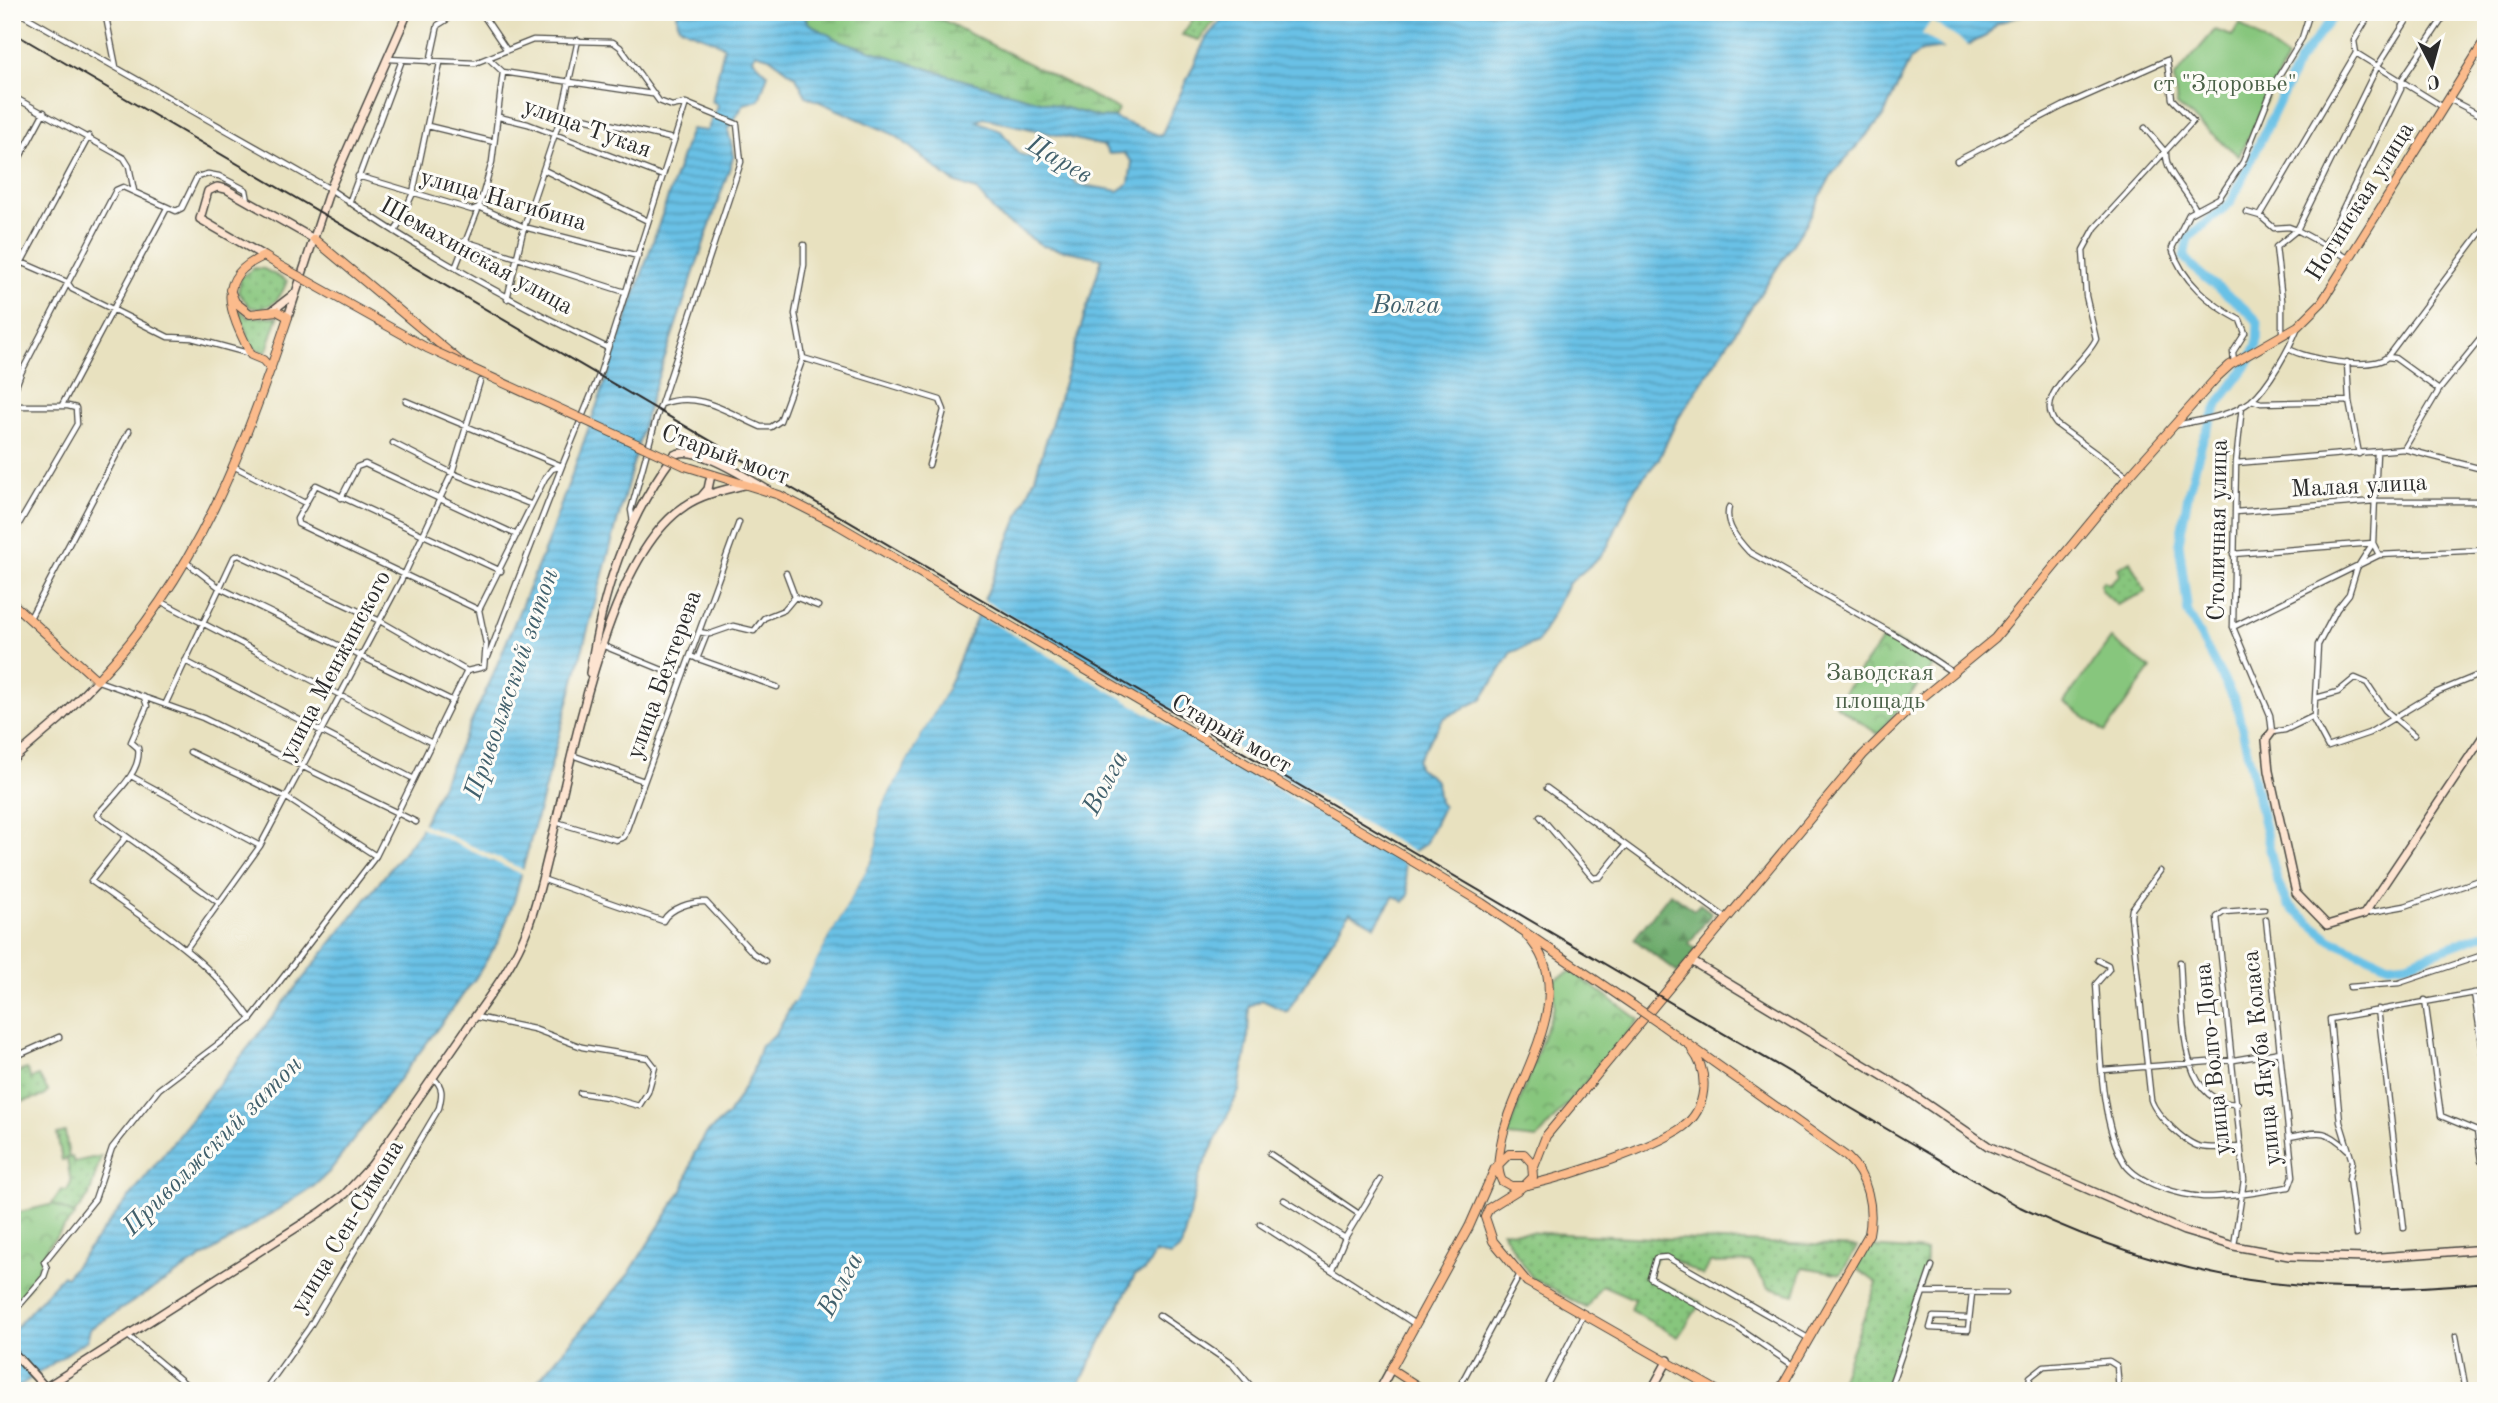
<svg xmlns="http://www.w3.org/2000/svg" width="2498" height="1403" font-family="'Old Standard TT',serif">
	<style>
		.grass { fill: url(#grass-dots); stroke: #597854; stroke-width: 2 }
		.forest { fill: url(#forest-firs); stroke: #4c6b4c; stroke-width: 2 }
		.wetland { fill: url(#wetland-marsh); stroke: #597854; stroke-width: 2 }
		.park { fill: url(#park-crowns); stroke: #597854; stroke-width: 2 }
		.garden { fill: #87c67d; stroke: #597854; stroke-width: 2 }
		.water { fill: url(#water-rules); stroke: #4a7688; stroke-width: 2; fill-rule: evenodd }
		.pier { fill: #e8e1bf }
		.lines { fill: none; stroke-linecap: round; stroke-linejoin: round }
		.river { stroke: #69c1e6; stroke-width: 9 }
		.street-casing { stroke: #474641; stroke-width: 7 }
		.secondary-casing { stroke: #474641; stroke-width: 10 }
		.primary-casing { stroke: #474641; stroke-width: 10 }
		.street { stroke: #fff; stroke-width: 4.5 }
		.secondary { stroke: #fde4d1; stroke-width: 7 }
		.primary { stroke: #fbbb8c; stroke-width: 8 }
		.rail { stroke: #2b2b2b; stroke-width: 2 }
		.primary-bridge-casing { stroke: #474641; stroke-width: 10; stroke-linecap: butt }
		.primary-bridge { stroke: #fbbb8c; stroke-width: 8 }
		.labels { text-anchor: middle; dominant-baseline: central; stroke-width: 6; stroke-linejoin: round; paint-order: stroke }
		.park-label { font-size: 24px; fill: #4b6148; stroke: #fdfcf7 }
		.street-label { font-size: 24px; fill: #2b2b2b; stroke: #fdfcf7 }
		.water-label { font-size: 26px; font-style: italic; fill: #41606c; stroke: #fdfcf7 }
	</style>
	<defs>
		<pattern id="grass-dots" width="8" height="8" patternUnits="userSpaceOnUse" patternTransform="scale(1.75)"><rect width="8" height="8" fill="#87c67d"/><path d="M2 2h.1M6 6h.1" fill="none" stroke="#6fa167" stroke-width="1.8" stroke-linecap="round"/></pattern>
		<pattern id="forest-firs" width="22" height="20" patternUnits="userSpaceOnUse" patternTransform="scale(1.75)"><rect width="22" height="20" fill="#6dab6c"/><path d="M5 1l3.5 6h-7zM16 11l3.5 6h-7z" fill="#5a8b59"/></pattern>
		<pattern id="wetland-marsh" width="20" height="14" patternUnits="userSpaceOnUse" patternTransform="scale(1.75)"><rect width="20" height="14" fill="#87c67d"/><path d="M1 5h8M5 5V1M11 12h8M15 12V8" fill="none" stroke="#6fa167"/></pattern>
		<pattern id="park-crowns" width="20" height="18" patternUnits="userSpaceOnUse" patternTransform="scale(1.75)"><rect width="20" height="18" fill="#87c67d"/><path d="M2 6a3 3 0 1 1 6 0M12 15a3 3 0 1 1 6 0" fill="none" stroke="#6fa167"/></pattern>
		<pattern id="water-rules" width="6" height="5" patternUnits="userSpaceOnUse" patternTransform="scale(1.75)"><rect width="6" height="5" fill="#69c1e6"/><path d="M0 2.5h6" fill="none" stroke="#579dbb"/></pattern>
	</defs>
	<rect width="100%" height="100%" fill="#fdfcf7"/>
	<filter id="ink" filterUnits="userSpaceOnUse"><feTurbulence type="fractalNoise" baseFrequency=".0143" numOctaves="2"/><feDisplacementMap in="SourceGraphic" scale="14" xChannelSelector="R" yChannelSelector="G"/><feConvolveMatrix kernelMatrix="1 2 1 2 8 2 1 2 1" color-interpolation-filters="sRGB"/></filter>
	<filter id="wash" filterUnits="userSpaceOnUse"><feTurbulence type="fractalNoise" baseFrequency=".00686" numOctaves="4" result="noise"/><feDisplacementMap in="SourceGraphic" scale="28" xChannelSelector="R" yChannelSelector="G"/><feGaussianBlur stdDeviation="1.57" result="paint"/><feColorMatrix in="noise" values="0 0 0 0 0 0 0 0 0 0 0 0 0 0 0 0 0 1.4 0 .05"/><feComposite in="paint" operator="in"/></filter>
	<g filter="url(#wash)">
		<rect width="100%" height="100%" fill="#e8e1bf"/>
		<path class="grass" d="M 1198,12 L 1221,12 L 1199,40 L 1182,35 Z
			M 254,268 L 264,269 L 287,281 C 281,298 271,312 250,307 L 238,292 L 241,277 Z
			M 237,308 L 248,317 L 278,317 L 266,353 L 252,347 Z
			M 2130,561 L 2146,592 L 2117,605 L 2101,590 L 2101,584 L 2103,581 L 2108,584 L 2120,575 L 2118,568 Z
			M 27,1069 L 31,1079 L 39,1076 L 48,1091 L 44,1096 L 12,1104 L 12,1088 L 19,1086 L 15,1073 Z
			M 65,1132 L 69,1158 L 72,1157 L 74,1162 L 101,1156 L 89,1196 L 74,1214 L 51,1205 L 61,1190 L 67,1191 L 71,1183 L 67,1159 L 62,1160 L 57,1134 Z
			M 1502,1231 L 1857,1247 L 1841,1274 L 1803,1267 L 1795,1295 L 1768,1288 L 1751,1262 L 1710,1263 L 1703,1276 L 1659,1252 L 1647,1274 L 1650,1278 L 1701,1303 L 1678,1337 L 1630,1310 L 1634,1299 L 1602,1285 L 1586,1308 L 1532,1278 Z
			M 1868,1247 L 1926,1251 L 1925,1275 L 1884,1391 L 1820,1391 L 1824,1380 L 1838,1386 L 1877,1283 L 1856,1268 Z"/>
		<path class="forest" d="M 1670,893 L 1694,910 L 1700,904 L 1712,913 L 1689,943 L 1697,950 L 1678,973 L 1634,939 Z"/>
		<path class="wetland" d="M 802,12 L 927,12 L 1118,109 L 1114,118 L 1098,117 L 956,78 L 838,40 L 808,23 Z"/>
		<path class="park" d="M 1885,636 L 1937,662 L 1878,734 L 1835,705 Z
			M 1572,971 L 1639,1020 L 1537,1139 L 1507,1136 L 1554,1007 L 1554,980 Z
			M 53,1204 L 75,1215 L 48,1246 L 31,1284 L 12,1306 L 12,1214 Z"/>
		<path class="garden" d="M 2240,24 L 2287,58 L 2239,156 L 2177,105 L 2174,78 L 2215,30 L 2232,36 Z
			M 2111,639 L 2151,669 L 2105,732 L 2064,702 Z"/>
		<path class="water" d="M 677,12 L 802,12 L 808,23 L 838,40 L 956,78 L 1098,117 L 1114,118 L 1161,136 L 1206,38 L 1228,12 L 2033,12 L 1998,23 L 1986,36 L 1968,45 L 1921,51 L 1910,60 L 1883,117 L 1832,174 L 1806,224 L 1676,422 L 1659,459 L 1635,488 L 1608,546 L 1598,559 L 1568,584 L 1538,642 L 1512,652 L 1482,699 L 1444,718 L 1417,760 L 1418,767 L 1436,781 L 1439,802 L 1443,807 L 1425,844 L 1410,854 L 1404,865 L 1409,895 L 1404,902 L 1394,896 L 1375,926 L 1350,912 L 1287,1012 L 1262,1000 L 1249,1006 L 1248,1041 L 1239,1091 L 1200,1173 L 1181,1248 L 1171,1256 L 1155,1253 L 1145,1271 L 1135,1275 L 1076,1391 L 529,1391 L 628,1275 L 684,1187 L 694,1154 L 706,1134 L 728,1115 L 752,1073 L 761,1045 L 775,1035 L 872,859 L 876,846 L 880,809 L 948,687 L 1035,477 L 1102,258 L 1043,246 L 999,217 L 976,190 L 952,181 L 895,135 L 806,96 L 796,77 L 769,57 L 755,53 L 753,59 L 768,74 L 759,100 L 744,104 L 728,130 L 734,155 L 651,398 L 514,901 L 499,940 L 475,979 L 329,1172 L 313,1187 L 90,1329 L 87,1340 L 12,1391 L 12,1332 L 50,1289 L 63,1275 L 66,1277 L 420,831 L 490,682 L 546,546 L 607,377 L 691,129 L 707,131 L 718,105 L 712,101 L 724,47 C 709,35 693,36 678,25 ZM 984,118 L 1104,146 L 1109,154 L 1124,153 L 1132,162 L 1129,183 L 1119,191 L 1076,184 L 1065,168 L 1019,154 L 1001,131 L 977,121 Z"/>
		<path class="pier" d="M 1931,21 L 1968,45 L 1970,48 L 1948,51 L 1922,34 Z
			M 982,599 L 1417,854 L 1407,865 L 976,613 Z
			M 945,685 L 948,687 L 880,809 L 876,846 L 872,859 L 794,1002 L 791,1000 L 872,849 L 877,807 Z
			M 420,822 L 526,871 L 525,876 L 418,826 Z"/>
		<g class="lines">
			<path class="river" d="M 2337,12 L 2299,61 L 2231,202 L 2188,238 L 2184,257 C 2205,284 2235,295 2258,322 L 2257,345 L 2246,367 L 2219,403 L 2203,439 L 2189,490 L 2179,543 L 2188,613 L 2236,703 L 2277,880 L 2288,905 L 2331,940 L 2389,965 L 2407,963 L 2486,933"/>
		</g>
	</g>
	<g filter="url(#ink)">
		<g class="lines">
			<defs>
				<path id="street" d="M 18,12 L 330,189 C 418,250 512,302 608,348
					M 105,12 L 116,67
					M 481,12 L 506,49
					M 2356,53 L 2443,107
					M 388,59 L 475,63 L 533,40 L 613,42 L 620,47 L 659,101 L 672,106 L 686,103
					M 430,62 L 438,25 L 459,12
					M 503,72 L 652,94
					M 12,96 L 124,158 L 129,166 L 134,191
					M 2449,99 L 2486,118
					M 562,113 L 673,139
					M 499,117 L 528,124 L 663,176
					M 428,126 L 494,142
					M 2145,128 L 2166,153 C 2165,173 2188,191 2196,210
					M 1957,161 L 2063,106 L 2167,60 L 2172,99 L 2193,121 L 2095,228 L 2083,250 L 2086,296 L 2096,339 C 2085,364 2032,394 2056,424 L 2127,476
					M 544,170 L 648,221
					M 12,172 L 44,112
					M 358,176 L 472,210 L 479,207 L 524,227 L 638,256
					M 349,203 L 402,60
					M 2246,212 L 2260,216 L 2274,228 L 2289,227 L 2297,230 L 2350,259
					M 2260,216 L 2356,53 L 2354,41 L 2371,12
					M 395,232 L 413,193 L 440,63
					M 464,241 L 625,292
					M 2326,243 L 2401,89 L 2401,81 L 2447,12
					M 12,258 L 67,282 L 72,289 L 168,337 L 192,338 L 251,354
					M 456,266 L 479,207 L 492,162 L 503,72 L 488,58
					M 12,280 L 89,136
					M 507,299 L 524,227 L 562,113 L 578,40
					M 2282,334 L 2282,300 L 2276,247 L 2297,230 L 2377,67 L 2412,12
					M 2289,349 C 2306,359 2371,371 2387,357 L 2395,358 L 2439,390
					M 2387,357 L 2486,225
					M 803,358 L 940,400 L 944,410 L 929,465
					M 2347,362 L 2349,401 L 2359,454
					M 2234,363 L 2233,352 L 2245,333 L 2240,320 C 2211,305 2181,280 2172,248 L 2189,214 L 2219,198 L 2243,162 L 2275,82 L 2302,38 L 2310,12
					M 12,370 L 21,373
					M 12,397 L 21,373 L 116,190 L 123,187 L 176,211 L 182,208 L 197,177 L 208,174 L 219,176 L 246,190 L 248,201
					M 2252,400 L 2261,403 L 2349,401
					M 406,401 L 562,466 L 488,657
					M 662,404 C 699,390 728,413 761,427 L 771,427 L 780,421 L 803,358 L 795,314 L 804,265 L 804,245
					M 62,405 L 167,208
					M 12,406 L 68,406 L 76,408 L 77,424 L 12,536
					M 2242,406 L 2236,463 L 2233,627 L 2270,715 L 2272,732 L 2285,730 L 2314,716 L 2318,645 L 2337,609 L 2349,594 L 2357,568 L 2373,543 L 2377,452
					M 2177,425 C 2200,420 2232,416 2251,401 C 2269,386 2289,349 2298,327
					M 393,443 L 452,473 L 530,504
					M 2404,449 L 2439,390 L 2486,332
					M 2236,463 L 2404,449 L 2486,470
					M 235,467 L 305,503
					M 341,498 L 357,467 L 365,464 L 517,535
					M 1729,507 C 1724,524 1738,540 1749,552 L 1904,640 L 1952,672
					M 2235,512 L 2375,501 L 2486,501
					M 633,522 L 631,510 L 656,419 L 741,162 L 737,124 L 686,103
					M 2233,554 L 2373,543 L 2379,555 L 2486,550
					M 186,562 L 220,588 L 453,701
					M 786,573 L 795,597
					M 162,602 L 432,743
					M 479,610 L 298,524 L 297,519 L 316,485 L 501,571
					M 30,618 L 129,431
					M 2233,627 L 2379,555
					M 699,632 L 710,634 L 733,626 L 754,631 L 764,618 L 784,610 L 795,597 L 818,606
					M 604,646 L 682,678
					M 690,656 L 777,687
					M 697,659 L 707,634
					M 185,661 L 414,779
					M 98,681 L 203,718 L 416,822
					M 144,697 L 147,706 L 131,742 L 138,748 C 143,772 111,798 97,815 L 219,903
					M 2316,698 L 2338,692 L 2355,678 L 2367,683 L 2385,710 L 2414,735
					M 166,703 L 234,557 L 239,555 L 380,621 L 467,671
					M 2313,719 L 2328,747 L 2369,733 L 2435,693 L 2486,672
					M 190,752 L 287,798 L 376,856
					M 572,755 L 644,781
					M 131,776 L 260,846
					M 1547,788 L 1726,918
					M 1540,816 L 1593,878 L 1600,877 L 1625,846
					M 556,822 L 616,840 L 624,837 L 739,522
					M 126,837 L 91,881 C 149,922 211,960 251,1019
					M 2160,871 L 2132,909 L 2131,916 L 2151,1100 C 2156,1115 2186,1145 2202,1147 C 2214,1149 2228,1147 2241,1147
					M 542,879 L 663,921 C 670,908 692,901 706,902 L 753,953 L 765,961
					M 2366,913 L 2405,906 L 2486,878
					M 186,949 L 260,846 L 406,571 L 452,473 L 480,381
					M 2098,960 L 2108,965 L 2109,969 L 2096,984 C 2100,1034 2098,1122 2125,1164 C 2139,1184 2180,1195 2203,1197 C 2231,1198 2261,1191 2289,1187 L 2293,1176 L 2266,919
					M 2180,962 C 2184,1007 2175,1104 2238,1104
					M 2350,987 L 2399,983 L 2486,954
					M 2474,993 L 2486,1070
					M 2425,1000 L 2441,1116 L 2477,1131 L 2481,1161 L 2486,1166
					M 2378,1009 L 2404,1228
					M 476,1017 L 534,1029 L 582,1047 L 648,1058 L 655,1067 L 648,1092 L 639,1106 L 607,1097 L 580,1093
					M 12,1058 L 59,1037
					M 2103,1070 L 2234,1060 L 2280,1052
					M 2289,1137 C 2318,1132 2325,1127 2347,1149
					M 1270,1154 L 1359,1214
					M 1284,1200 L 1345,1238
					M 1260,1224 L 1415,1324
					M 2356,1235 L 2349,1179 L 2352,1161 L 2340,1122 L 2330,1019 L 2486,991
					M 2234,1245 L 2244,1180 L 2217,917 L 2224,912 L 2264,909
					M 1332,1269 L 1345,1238 L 1380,1180
					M 1923,1292 L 2006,1293
					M 12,1314 L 44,1277 L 47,1268 L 44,1262 L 95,1199 L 112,1148 L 159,1089 L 251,1019 L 376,856 L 467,671 L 484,667 L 486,644 L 479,610 L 545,478 L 552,469 L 562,466 L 600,373 L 686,103
					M 1159,1315 L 1233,1365 L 1255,1391
					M 1969,1318 L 1933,1317 L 1930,1328 L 1968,1330 L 1972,1293
					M 127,1335 L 194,1391
					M 2456,1336 L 2466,1391
					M 1794,1366 L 1738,1328 L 1650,1278 L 1656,1258 L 1667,1257 L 1808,1338
					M 264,1391 L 309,1328 L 439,1108 C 442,1095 444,1087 433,1078
					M 1457,1391 L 1519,1276
					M 1544,1391 L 1584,1314
					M 1889,1391 L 1932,1266
					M 2028,1391 L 2030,1377 L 2044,1366 L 2109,1361 L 2117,1366 L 2119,1391"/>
				<path id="secondary" d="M 264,256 L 200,219 L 208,191 L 217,187 L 226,189 L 314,239
					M 272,311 L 294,294
					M 288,317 L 330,189 L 408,12
					M 702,496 L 708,489 L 711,475
					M 590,673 C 602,594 625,520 674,455 C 695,443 748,479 768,490
					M 2272,732 L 2266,740 L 2269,771 L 2296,893 L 2327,925 L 2364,914 L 2486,732
					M 12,760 L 60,719 L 97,680
					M 1693,962 L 1906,1090 L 1988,1146 L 2184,1231 L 2234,1246 L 2289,1256 L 2367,1258 L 2486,1249
					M 12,1351 L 45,1387
					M 40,1391 L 321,1212 L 345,1194 L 371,1166 C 403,1121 434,1076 465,1031 C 488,998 514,965 528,927 C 565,823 592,567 685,506 C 702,494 724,490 744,485 L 747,478
					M 1379,1391 L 1391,1369
					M 1651,1391 L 1668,1360"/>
				<path id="primary" d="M 314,239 L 461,362
					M 271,369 L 263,360 L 251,355 C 231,314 212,278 264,256 L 277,264
					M 685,466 L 779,495 L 838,525 L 1416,863
					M 12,603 L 97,680 C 196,576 244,451 288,317 L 277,311 L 250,314 L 235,302 L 230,290
					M 1412,861 L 1482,903 L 1634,1006
					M 1660,1024 L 1847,1157 C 1868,1176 1874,1208 1869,1234 L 1779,1391
					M 1534,1167 L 1546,1136 L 1863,755 L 1917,702 L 1995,638 L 2128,477 L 2217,377 L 2230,365 L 2298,326 L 2322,302 L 2486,39
					M 1527,1185 C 1563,1178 1654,1148 1683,1127 C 1707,1109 1710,1073 1692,1050
					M 1521,1188 L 1489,1208 L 1485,1217 L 1493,1241 L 1527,1282 L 1718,1391
					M 1425,1391 L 1391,1369 L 1469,1227 L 1495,1168 L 1509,1154 L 1524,1154 L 1532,1163 L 1533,1177 L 1524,1186 L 1511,1186 L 1502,1181 C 1496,1169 1499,1156 1501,1144 C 1513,1079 1584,995 1527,936"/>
			</defs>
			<use href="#street" class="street-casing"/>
			<use href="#secondary" class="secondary-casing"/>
			<use href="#primary" class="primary-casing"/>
			<use href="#street" class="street"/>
			<use href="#secondary" class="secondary"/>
			<use href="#primary" class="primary"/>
			<path class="rail" d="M 12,32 L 2020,1207 C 2179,1283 2312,1300 2486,1282"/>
			<defs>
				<path id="primary-bridge" d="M 277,264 L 427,348 L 685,466
					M 1634,1006 L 1660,1024"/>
			</defs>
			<use href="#primary-bridge" class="primary-bridge-casing"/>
			<use href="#primary-bridge" class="primary-bridge"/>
		</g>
	</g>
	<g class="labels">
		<g class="park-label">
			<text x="2225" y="85">ст "Здоровье"</text>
			<text x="1880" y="674">Заводская<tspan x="1880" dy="28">площадь</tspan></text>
		</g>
		<g class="street-label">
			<text transform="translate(587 129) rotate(20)">улица Тукая</text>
			<text transform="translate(503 201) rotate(16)">улица Нагибина</text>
			<text transform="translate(2361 202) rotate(-58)">Ногинская улица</text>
			<text transform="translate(476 257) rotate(29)">Шемахинская улица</text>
			<text transform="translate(725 456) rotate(20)">Старый мост</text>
			<text transform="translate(2359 487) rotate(-3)">Малая улица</text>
			<text transform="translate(2219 530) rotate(-89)">Столичная улица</text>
			<text transform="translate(336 666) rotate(-62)">улица Менжинского</text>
			<text transform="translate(665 675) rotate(-70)">улица Бехтерева</text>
			<text transform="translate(1231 735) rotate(30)">Старый мост</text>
			<text transform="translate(2263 1058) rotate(-96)">улица Якуба Коласа</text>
			<text transform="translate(2214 1059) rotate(-96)">улица Волго-Дона</text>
			<text transform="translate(348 1227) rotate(-59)">улица Сен-Симона</text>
		</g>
		<g class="water-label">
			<text transform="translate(1059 160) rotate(30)">Царев</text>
			<text x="1406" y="306">Волга</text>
			<text transform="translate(512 684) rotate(-71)">Приволжский затон</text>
			<text transform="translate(1106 783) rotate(-62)">Волга</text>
			<text transform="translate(213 1146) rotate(-45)">Приволжский затон</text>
			<text transform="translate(841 1285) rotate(-62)">Волга</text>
		</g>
	</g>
	<rect width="2498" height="1403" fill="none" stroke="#fdfcf7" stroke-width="42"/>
	<g transform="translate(2432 66) rotate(174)" stroke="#fdfcf7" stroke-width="5" paint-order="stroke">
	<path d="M0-5L12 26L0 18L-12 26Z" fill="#2b2b2b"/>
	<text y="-10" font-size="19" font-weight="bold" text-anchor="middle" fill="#2b2b2b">С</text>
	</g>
</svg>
